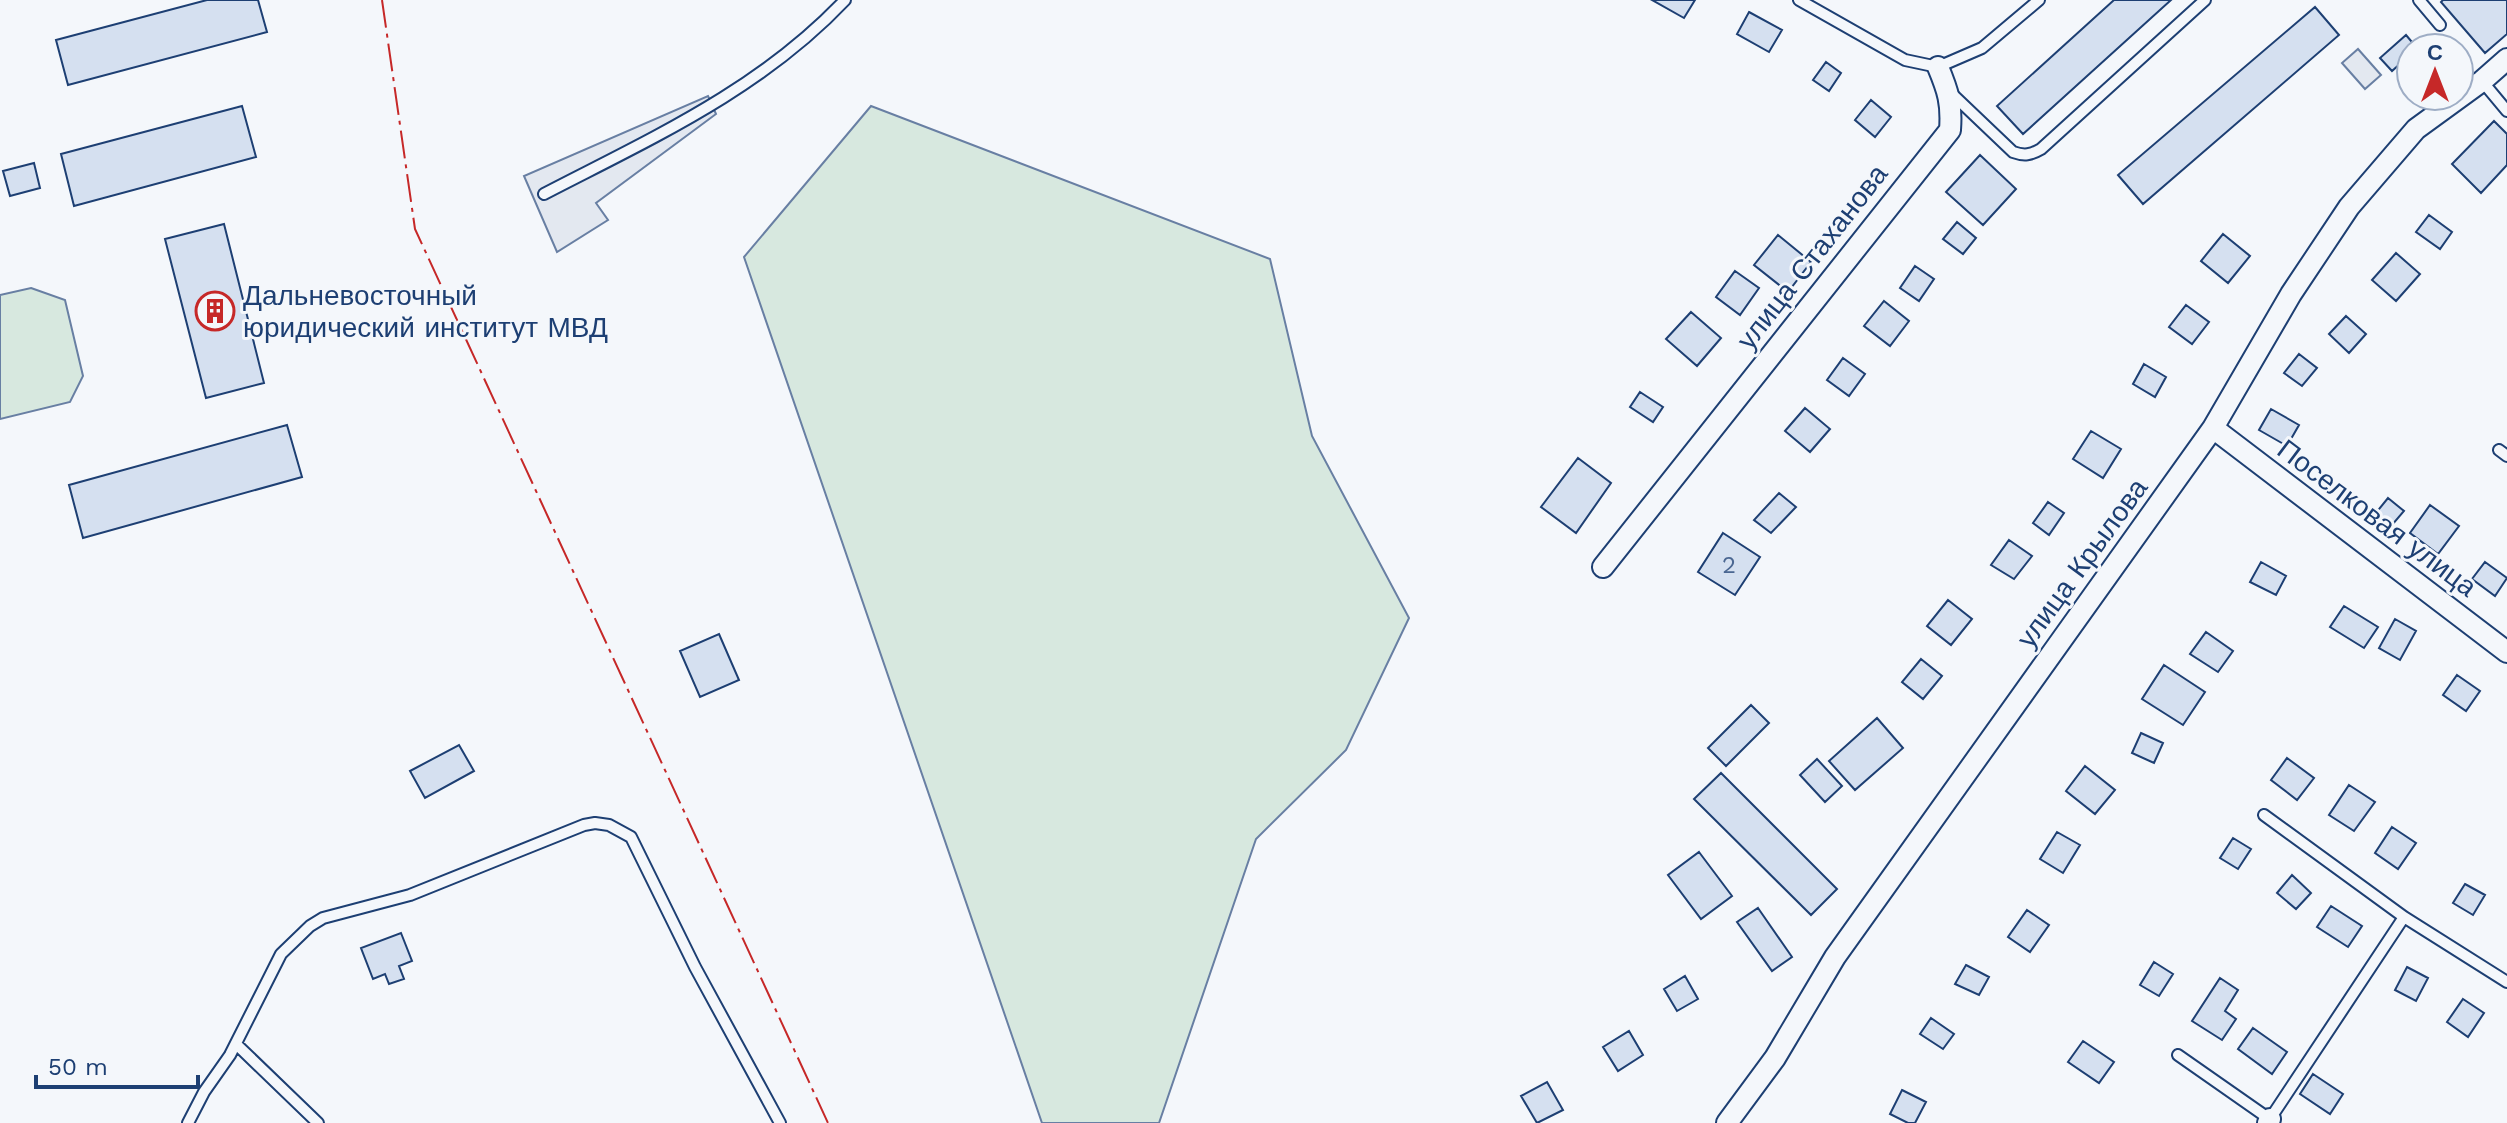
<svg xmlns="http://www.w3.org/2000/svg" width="2507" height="1123" font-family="'Work Sans',sans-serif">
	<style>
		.green { fill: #d7e8df; stroke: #687fa3; stroke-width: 2 }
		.parking { fill: #e3e8f0; stroke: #687fa3; stroke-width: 2 }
		.building { fill: #d5e0f0; stroke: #1d3f73; stroke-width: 2 }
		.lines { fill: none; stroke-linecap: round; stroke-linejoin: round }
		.lane-casing { stroke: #1d3f73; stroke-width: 14 }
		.street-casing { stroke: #1d3f73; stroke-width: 24 }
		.lane { stroke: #f4f7fb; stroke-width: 10 }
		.street { stroke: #f4f7fb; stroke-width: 20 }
		.power { stroke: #c62828; stroke-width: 2; stroke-dasharray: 28 6 4 6; stroke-linecap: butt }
		.labels { text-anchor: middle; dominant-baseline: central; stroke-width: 6; stroke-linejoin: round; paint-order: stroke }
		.number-label { font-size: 24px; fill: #4b6792 }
		.street-label { font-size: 28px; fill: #1d3f73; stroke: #f4f7fb }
		.poi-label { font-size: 28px; fill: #1d3f73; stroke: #f4f7fb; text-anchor: start }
	</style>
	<rect width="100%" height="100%" fill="#f4f7fb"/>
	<path class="green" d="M 871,106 L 1270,259 L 1312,436 L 1409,618 L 1346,750 L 1256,839 L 1159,1123 L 1042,1123 L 744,257 Z
		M 31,288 L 65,300 L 83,376 L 70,402 L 0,419 L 0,295 Z"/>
	<path class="parking" d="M 2358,49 L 2381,75 L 2365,89 L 2342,63 Z
		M 708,96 L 716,114 L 596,203 L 608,220 L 557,252 L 524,176 Z"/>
	<path class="building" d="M 207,0 L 258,0 L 267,32 L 68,85 L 56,40 Z
		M 1652,0 L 1695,0 L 1684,18 Z
		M 2114,0 L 2171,0 L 2023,134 L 1997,106 Z
		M 2443,0 L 2507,0 L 2507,34 L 2485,53 L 2441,2 Z
		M 2315,7 L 2339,35 L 2143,204 L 2118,175 Z
		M 1749,12 L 1782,30 L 1769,52 L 1737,34 Z
		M 2406,35 L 2417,48 L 2411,48 L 2411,54 L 2392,71 L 2380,58 Z
		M 1826,62 L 1841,73 L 1829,91 L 1813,80 Z
		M 1871,100 L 1891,117 L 1875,137 L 1855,120 Z
		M 242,106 L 256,157 L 74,206 L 61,154 Z
		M 2494,121 L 2507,134 L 2507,165 L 2481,193 L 2452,164 Z
		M 1980,155 L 2016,189 L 1983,225 L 1946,192 Z
		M 34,163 L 40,188 L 10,196 L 3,171 Z
		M 2429,215 L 2452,232 L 2440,249 L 2416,232 Z
		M 1957,222 L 1976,238 L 1963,254 L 1943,239 Z
		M 224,224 L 264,383 L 206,398 L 165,239 Z
		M 2223,234 L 2250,256 L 2228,283 L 2201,261 Z
		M 1778,235 L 1811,262 L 1788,292 L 1754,265 Z
		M 2396,253 L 2420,274 L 2396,301 L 2372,280 Z
		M 1915,266 L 1934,279 L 1919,301 L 1900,288 Z
		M 1735,271 L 1759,288 L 1740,315 L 1716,297 Z
		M 1884,301 L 1909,321 L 1890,346 L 1864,326 Z
		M 2186,305 L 2209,322 L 2192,344 L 2169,327 Z
		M 1691,312 L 1721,338 L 1697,366 L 1666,339 Z
		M 2346,316 L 2366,334 L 2349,353 L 2329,334 Z
		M 2299,354 L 2317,368 L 2302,386 L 2284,373 Z
		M 1843,358 L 1865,374 L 1849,396 L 1827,380 Z
		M 2144,364 L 2166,377 L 2155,397 L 2133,384 Z
		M 1640,392 L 1663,407 L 1653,422 L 1630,407 Z
		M 1805,408 L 1830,429 L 1810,452 L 1785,431 Z
		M 2271,409 L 2299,425 L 2287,446 L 2259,430 Z
		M 287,425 L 302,477 L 83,538 L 69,485 Z
		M 2091,431 L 2121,449 L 2103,478 L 2073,459 Z
		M 1578,458 L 1611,483 L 1576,533 L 1541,507 Z
		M 1779,493 L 1796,507 L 1771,533 L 1754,520 Z
		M 2388,498 L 2404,511 L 2386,532 L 2371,519 Z
		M 2048,502 L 2064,513 L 2049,535 L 2033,523 Z
		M 2430,505 L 2459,526 L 2438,554 L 2410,533 Z
		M 1723,533 L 1760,557 L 1735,595 L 1698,572 Z
		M 2009,540 L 2032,556 L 2014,579 L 1991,565 Z
		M 2261,562 L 2286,576 L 2276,595 L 2250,582 Z
		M 2485,562 L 2507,578 L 2495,596 L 2472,579 Z
		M 1948,600 L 1972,619 L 1951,645 L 1927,626 Z
		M 2344,606 L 2378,627 L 2364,648 L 2330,627 Z
		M 2395,619 L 2416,631 L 2400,660 L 2379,648 Z
		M 2206,632 L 2233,651 L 2218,672 L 2190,654 Z
		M 719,634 L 739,680 L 700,697 L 680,651 Z
		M 1921,659 L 1942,676 L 1923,699 L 1902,682 Z
		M 2164,665 L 2205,692 L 2183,725 L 2142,699 Z
		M 2457,675 L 2480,691 L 2466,711 L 2443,695 Z
		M 1751,705 L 1769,723 L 1726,766 L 1708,748 Z
		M 1877,718 L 1903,748 L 1855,790 L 1829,761 Z
		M 2141,733 L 2163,743 L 2154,763 L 2132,753 Z
		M 459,745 L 474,771 L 425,798 L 410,771 Z
		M 2287,758 L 2314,778 L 2297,800 L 2271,780 Z
		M 1817,759 L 1842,786 L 1825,802 L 1800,775 Z
		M 2085,766 L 2115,790 L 2095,814 L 2066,791 Z
		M 1721,773 L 1837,889 L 1811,915 L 1694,799 Z
		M 2349,785 L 2375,802 L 2354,831 L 2329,815 Z
		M 2392,827 L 2416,843 L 2398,869 L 2375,853 Z
		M 2057,832 L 2080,845 L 2063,873 L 2040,859 Z
		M 2233,838 L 2251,849 L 2238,869 L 2220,858 Z
		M 1699,852 L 1732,896 L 1701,919 L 1668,875 Z
		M 2292,875 L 2311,893 L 2296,909 L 2277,893 Z
		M 2465,884 L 2485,895 L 2473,915 L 2453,903 Z
		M 2331,906 L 2362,926 L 2348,947 L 2317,927 Z
		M 1758,908 L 1792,957 L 1772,971 L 1737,922 Z
		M 2027,910 L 2049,925 L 2030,952 L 2008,937 Z
		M 401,933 L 412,961 L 399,966 L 404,979 L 389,984 L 385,974 L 373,979 L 361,948 Z
		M 2154,962 L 2173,974 L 2159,996 L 2140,985 Z
		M 1966,965 L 1989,977 L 1979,995 L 1955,984 Z
		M 2407,967 L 2428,978 L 2416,1001 L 2395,990 Z
		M 1685,976 L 1698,999 L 1677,1011 L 1664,989 Z
		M 2220,978 L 2238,990 L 2225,1011 L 2236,1019 L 2222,1040 L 2192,1021 Z
		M 2463,999 L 2484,1013 L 2468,1037 L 2447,1022 Z
		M 1931,1018 L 1954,1034 L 1943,1049 L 1920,1034 Z
		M 2253,1028 L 2287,1052 L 2272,1074 L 2238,1049 Z
		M 1629,1031 L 1643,1055 L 1618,1071 L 1603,1047 Z
		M 2083,1041 L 2114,1062 L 2099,1083 L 2068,1062 Z
		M 2313,1074 L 2343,1094 L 2330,1114 L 2300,1094 Z
		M 1547,1082 L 1563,1110 L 1537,1123 L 1521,1096 Z
		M 1902,1090 L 1926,1102 L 1915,1123 L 1908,1123 L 1890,1114 Z"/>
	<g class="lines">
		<defs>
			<path id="lane" d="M 1799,0 L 1905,60 L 1938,67 L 1982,48 L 2039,0
				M 2419,0 L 2440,25
				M 2482,81 L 2507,111
				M 1950,92 L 2013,152 C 2024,156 2031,155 2041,149 L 2205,0
				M 544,194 C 652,138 760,90 845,0
				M 2499,450 L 2507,456
				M 2264,815 L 2404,917 L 2507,982
				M 236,1044 L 318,1123
				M 2178,1055 L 2271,1120
				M 2270,1119 L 2404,917
				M 188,1123 L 204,1092 L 230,1055 L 281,954 L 310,926 L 323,918 L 410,895 L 584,825 L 595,823 L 609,825 L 631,837 L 695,967 L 780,1123"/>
			<path id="street" d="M 2213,428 L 2507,652
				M 1603,567 L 1950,130 C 1952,103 1948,91 1938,67
				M 1727,1123 L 1775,1058 L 1835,957 L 2213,428 L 2291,294 L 2349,207 L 2416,129 L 2482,81 L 2507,59
				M 2268,1123 L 2270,1119"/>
		</defs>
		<use href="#lane" class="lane-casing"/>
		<use href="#street" class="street-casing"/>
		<use href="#lane" class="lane"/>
		<use href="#street" class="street"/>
		<path class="power" d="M 382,0 L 415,229 L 828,1123"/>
	</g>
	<defs>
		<symbol id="building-ring" viewBox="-11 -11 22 22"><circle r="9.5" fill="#f4f7fb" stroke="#c62828" stroke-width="1.5"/><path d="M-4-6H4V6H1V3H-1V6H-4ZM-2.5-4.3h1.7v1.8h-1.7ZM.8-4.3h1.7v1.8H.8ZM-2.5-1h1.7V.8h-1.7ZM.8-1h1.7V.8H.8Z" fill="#c62828"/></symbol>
	</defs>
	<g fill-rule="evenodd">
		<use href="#building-ring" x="193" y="289" width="44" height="44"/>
	</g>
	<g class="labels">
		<g class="number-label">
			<text x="1729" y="565">2</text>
		</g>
		<g class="street-label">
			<text transform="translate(1812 257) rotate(-52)">улица Стаханова</text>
			<text transform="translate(2377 518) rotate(37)">Поселковая улица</text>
			<text transform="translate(2082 563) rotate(-54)">улица Крылова</text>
		</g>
		<g class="poi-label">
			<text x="243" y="295">Дальневосточный<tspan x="243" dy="32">юридический институт МВД</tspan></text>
		</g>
	</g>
	<g transform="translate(2435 72)"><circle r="38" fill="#f4f7fb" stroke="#9eadc5" stroke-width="2"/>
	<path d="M0-6L14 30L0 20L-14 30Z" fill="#c62828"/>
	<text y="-12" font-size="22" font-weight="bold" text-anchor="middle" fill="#1d3f73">С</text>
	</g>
	<path d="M36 1075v12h162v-12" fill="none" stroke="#1d3f73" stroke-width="4"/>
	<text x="48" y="1075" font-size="24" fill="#1d3f73" stroke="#f4f7fb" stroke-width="6" paint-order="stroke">50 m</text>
</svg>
